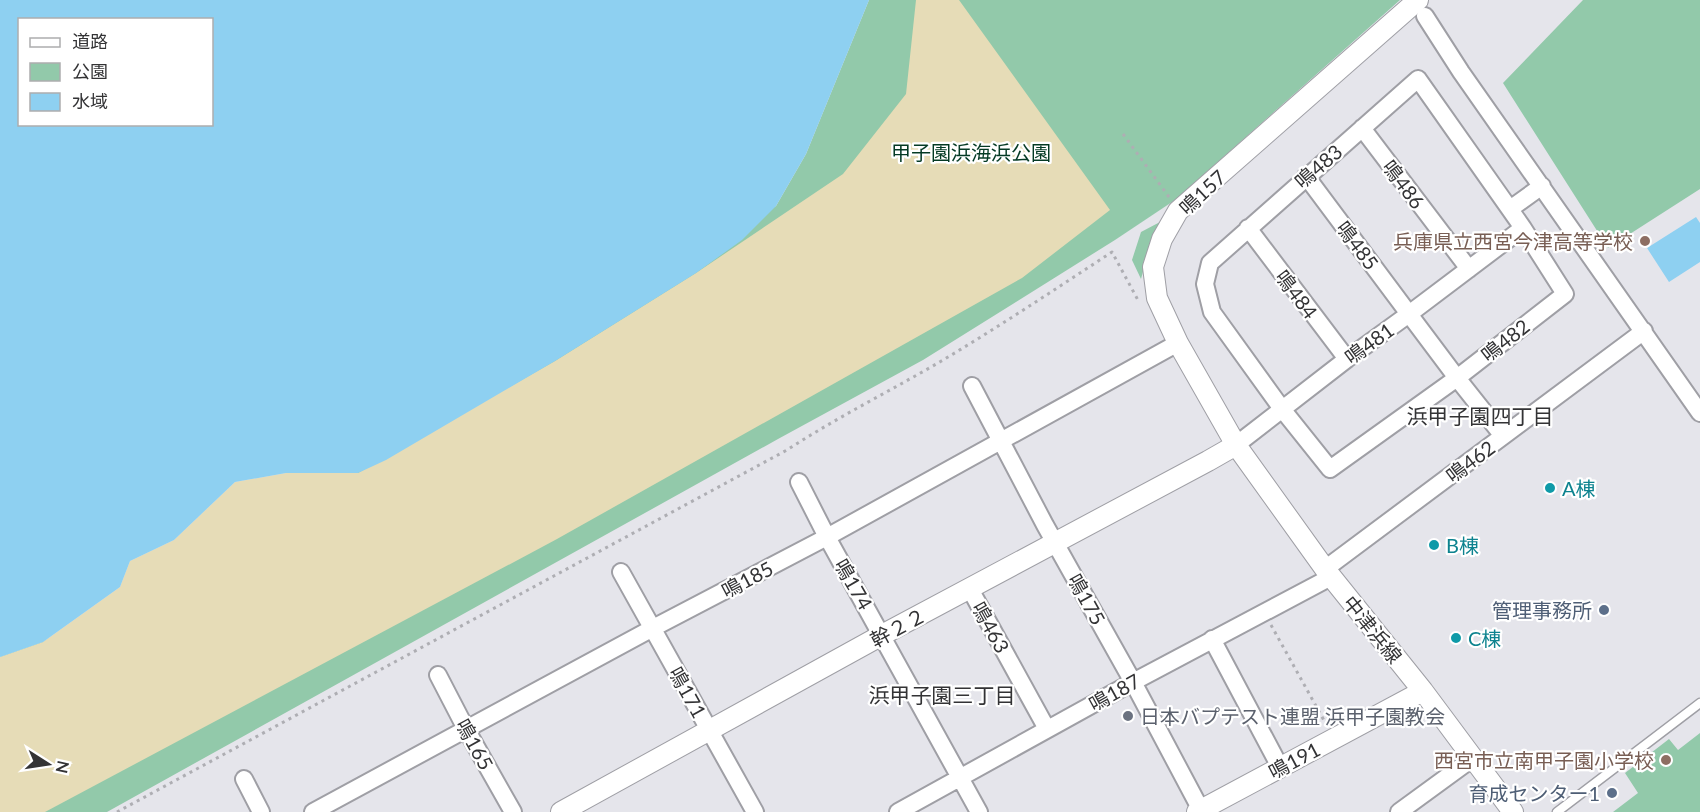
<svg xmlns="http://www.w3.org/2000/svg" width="1700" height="812" font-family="Lato,'Noto Sans JP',sans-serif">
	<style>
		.green { fill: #92c9aa }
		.sand { fill: #e6dcb7 }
		.water { fill: #8ed0f1; fill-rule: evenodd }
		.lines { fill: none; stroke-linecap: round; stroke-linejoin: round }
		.service-casing { stroke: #9f9fa5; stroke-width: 11 }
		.minor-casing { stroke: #9f9fa5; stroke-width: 20 }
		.tertiary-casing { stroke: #9f9fa5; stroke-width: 22 }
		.path { stroke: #aeaeb3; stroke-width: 3; stroke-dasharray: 3 4.5; stroke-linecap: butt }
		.service { stroke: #fff; stroke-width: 8 }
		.minor { stroke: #fff; stroke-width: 16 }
		.tertiary { stroke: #fff; stroke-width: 20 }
		.education-dot { fill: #8d6e63; stroke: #fff; stroke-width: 2 }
		.culture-dot { fill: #0f9aa8; stroke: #fff; stroke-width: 2 }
		.service-dot { fill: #5c6f8a; stroke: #fff; stroke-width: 2 }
		.worship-dot { fill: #6b7280; stroke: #fff; stroke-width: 2 }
		.labels { text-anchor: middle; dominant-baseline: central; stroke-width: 4.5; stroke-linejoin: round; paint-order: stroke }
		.park-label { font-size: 20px; fill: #043a24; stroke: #fff }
		.street-label { font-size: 20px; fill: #333335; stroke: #fff }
		.education-label { font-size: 20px; fill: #785e54; stroke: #fff; text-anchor: end }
		.culture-label { font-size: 20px; fill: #0d838f; stroke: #fff; text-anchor: start }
		.service-label { font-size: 20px; fill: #4e5e75; stroke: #fff; text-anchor: end }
		.worship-label { font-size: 20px; fill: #5b616d; stroke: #fff; text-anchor: start }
		.neighbourhood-label { font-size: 21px; fill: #333335; stroke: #fff }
	</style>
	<rect width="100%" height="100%" fill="#e5e5eb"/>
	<path class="green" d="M 869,0 L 1400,0 L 1175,200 L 1115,240 L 923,360 L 778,439 L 107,812 L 0,812 L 0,657 L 43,642 L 776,206 L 806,154 Z
		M 1583,0 L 1700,0 L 1700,189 L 1608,248 L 1503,83 Z
		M 1160,222 L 1150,246 L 1141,279 L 1132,260 L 1141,232 Z
		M 1700,733 L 1700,812 L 1613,812 L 1638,793 L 1625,773 L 1669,739 L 1678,750 Z"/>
	<path class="sand" d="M 916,0 L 959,0 L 1110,210 L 1022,278 L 557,539 L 45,812 L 0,812 L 0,657 L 43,642 L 120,587 L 130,561 L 174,540 L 235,482 L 286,473 L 358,473 L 555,361 L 696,273 L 843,174 L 906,94 Z"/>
	<path class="water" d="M 0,0 L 869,0 L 806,154 L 776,206 L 742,240 L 696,273 L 555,361 L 386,460 L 358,473 L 286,473 L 235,482 L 174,540 L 130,561 L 120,587 L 43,642 L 0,657 ZM 20,20 L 212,20 L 212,124 L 20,124 Z
		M 1696,217 L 1700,223 L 1700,262 L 1669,282 L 1647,248 Z"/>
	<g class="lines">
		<defs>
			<path id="service" d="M 1557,812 L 1700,703"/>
			<path id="minor" d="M 1425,16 L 1461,72 L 1700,413
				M 1362,128 L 1469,269
				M 1306,176 L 1409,314 L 1523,228 L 1565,294 L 1457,378 L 1330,469 L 1282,409 L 1212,312 L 1205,284 L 1210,263 L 1418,79 L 1523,228
				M 1510,209 L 1542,186
				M 1248,228 L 1347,359
				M 972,386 L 1045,525 L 1133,682 L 1202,812
				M 1236,445 L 1347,359 L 1409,314 L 1457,378 L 1503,436
				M 799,482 L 827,537 L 979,812
				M 1325,569 L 1644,331
				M 621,572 L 755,812
				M 970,589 L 1047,729
				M 1212,639 L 1280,767
				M 438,675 L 466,729 L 513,812
				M 244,779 L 261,812
				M 313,812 L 653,628 L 827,537 L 1178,343
				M 898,812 L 1133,682 L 1331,577
				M 1399,812 L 1473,758"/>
			<path id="tertiary" d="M 1418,0 L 1178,211 L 1162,239 L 1153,267 L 1157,298 L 1178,343 L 1236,445 L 1325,569 L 1423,691 L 1513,812
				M 561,812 L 882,635 L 1208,461 L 1236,445
				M 1197,812 L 1423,691"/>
		</defs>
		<use href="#service" class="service-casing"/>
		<use href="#minor" class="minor-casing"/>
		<use href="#tertiary" class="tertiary-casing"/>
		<path class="path" d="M 1123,134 L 1169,197
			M 1271,625 L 1326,724
			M 117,812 L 787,450 C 836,418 888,392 938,363 C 997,328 1054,290 1112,252 L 1139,302"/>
		<use href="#service" class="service"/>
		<use href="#minor" class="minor"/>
		<use href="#tertiary" class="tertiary"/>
	</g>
	<g class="education-dot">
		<circle cx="1645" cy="241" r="6"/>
		<circle cx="1666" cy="760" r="6"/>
	</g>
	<g class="culture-dot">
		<circle cx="1550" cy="488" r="6"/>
		<circle cx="1434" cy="545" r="6"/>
		<circle cx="1456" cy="638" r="6"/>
	</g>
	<g class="service-dot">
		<circle cx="1604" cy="610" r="6"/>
		<circle cx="1612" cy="793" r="6"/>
	</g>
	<circle class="worship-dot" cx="1128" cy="716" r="6"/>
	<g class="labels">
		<g class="park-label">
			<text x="971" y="152">甲子園浜海浜公園</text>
		</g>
		<g class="street-label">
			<text transform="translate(1318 166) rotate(-41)">鳴483</text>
			<text transform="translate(1404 184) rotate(53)">鳴486</text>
			<text transform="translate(1202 192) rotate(-43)">鳴157</text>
			<text transform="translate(1358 245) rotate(53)">鳴485</text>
			<text transform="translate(1297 294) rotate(53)">鳴484</text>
			<text transform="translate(1505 340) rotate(-38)">鳴482</text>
			<text transform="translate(1369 343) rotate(-36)">鳴481</text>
			<text transform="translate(1470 461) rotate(-37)">鳴462</text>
			<text transform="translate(747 579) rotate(-28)">鳴185</text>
			<text transform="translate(854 584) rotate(60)">鳴174</text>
			<text transform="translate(1087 599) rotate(61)">鳴175</text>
			<text transform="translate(898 627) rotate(-28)">幹２２</text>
			<text transform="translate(991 627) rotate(61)">鳴463</text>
			<text transform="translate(1373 629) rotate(51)">中津浜線</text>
			<text transform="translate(688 692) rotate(61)">鳴171</text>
			<text transform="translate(1114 692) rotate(-29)">鳴187</text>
			<text transform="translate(475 744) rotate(61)">鳴165</text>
			<text transform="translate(1294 760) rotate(-28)">鳴191</text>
		</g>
		<g class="education-label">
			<text x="1633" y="241">兵庫県立西宮今津高等学校</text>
			<text x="1654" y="760">西宮市立南甲子園小学校</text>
		</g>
		<g class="culture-label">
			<text x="1562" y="488">A棟</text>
			<text x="1446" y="545">B棟</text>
			<text x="1468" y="638">C棟</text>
		</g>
		<g class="service-label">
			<text x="1592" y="610">管理事務所</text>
			<text x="1600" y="793">育成センター1</text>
		</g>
		<g class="worship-label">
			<text x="1140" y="716">日本バプテスト連盟 浜甲子園教会</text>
		</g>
		<g class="neighbourhood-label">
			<text x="1480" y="415">浜甲子園四丁目</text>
			<text x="942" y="694">浜甲子園三丁目</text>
		</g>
	</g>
	<rect x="18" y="18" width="195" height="108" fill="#ffffff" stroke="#adadae" stroke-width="1.5"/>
	<rect x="30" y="38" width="30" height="9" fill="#ffffff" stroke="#adadae" stroke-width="1.5"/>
	<text x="72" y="48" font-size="18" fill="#333335">道路</text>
	<rect x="30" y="63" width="30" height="18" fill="#92c9aa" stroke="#adadae" stroke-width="1.5"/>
	<text x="72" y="78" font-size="18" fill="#333335">公園</text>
	<rect x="30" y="93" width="30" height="18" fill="#8ed0f1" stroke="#adadae" stroke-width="1.5"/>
	<text x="72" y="108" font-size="18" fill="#333335">水域</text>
	<g transform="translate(48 764) rotate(102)" stroke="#ffffff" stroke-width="4.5" paint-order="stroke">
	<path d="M0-4.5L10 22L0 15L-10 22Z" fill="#333335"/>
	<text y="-9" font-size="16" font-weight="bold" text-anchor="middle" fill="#333335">N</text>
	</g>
</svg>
